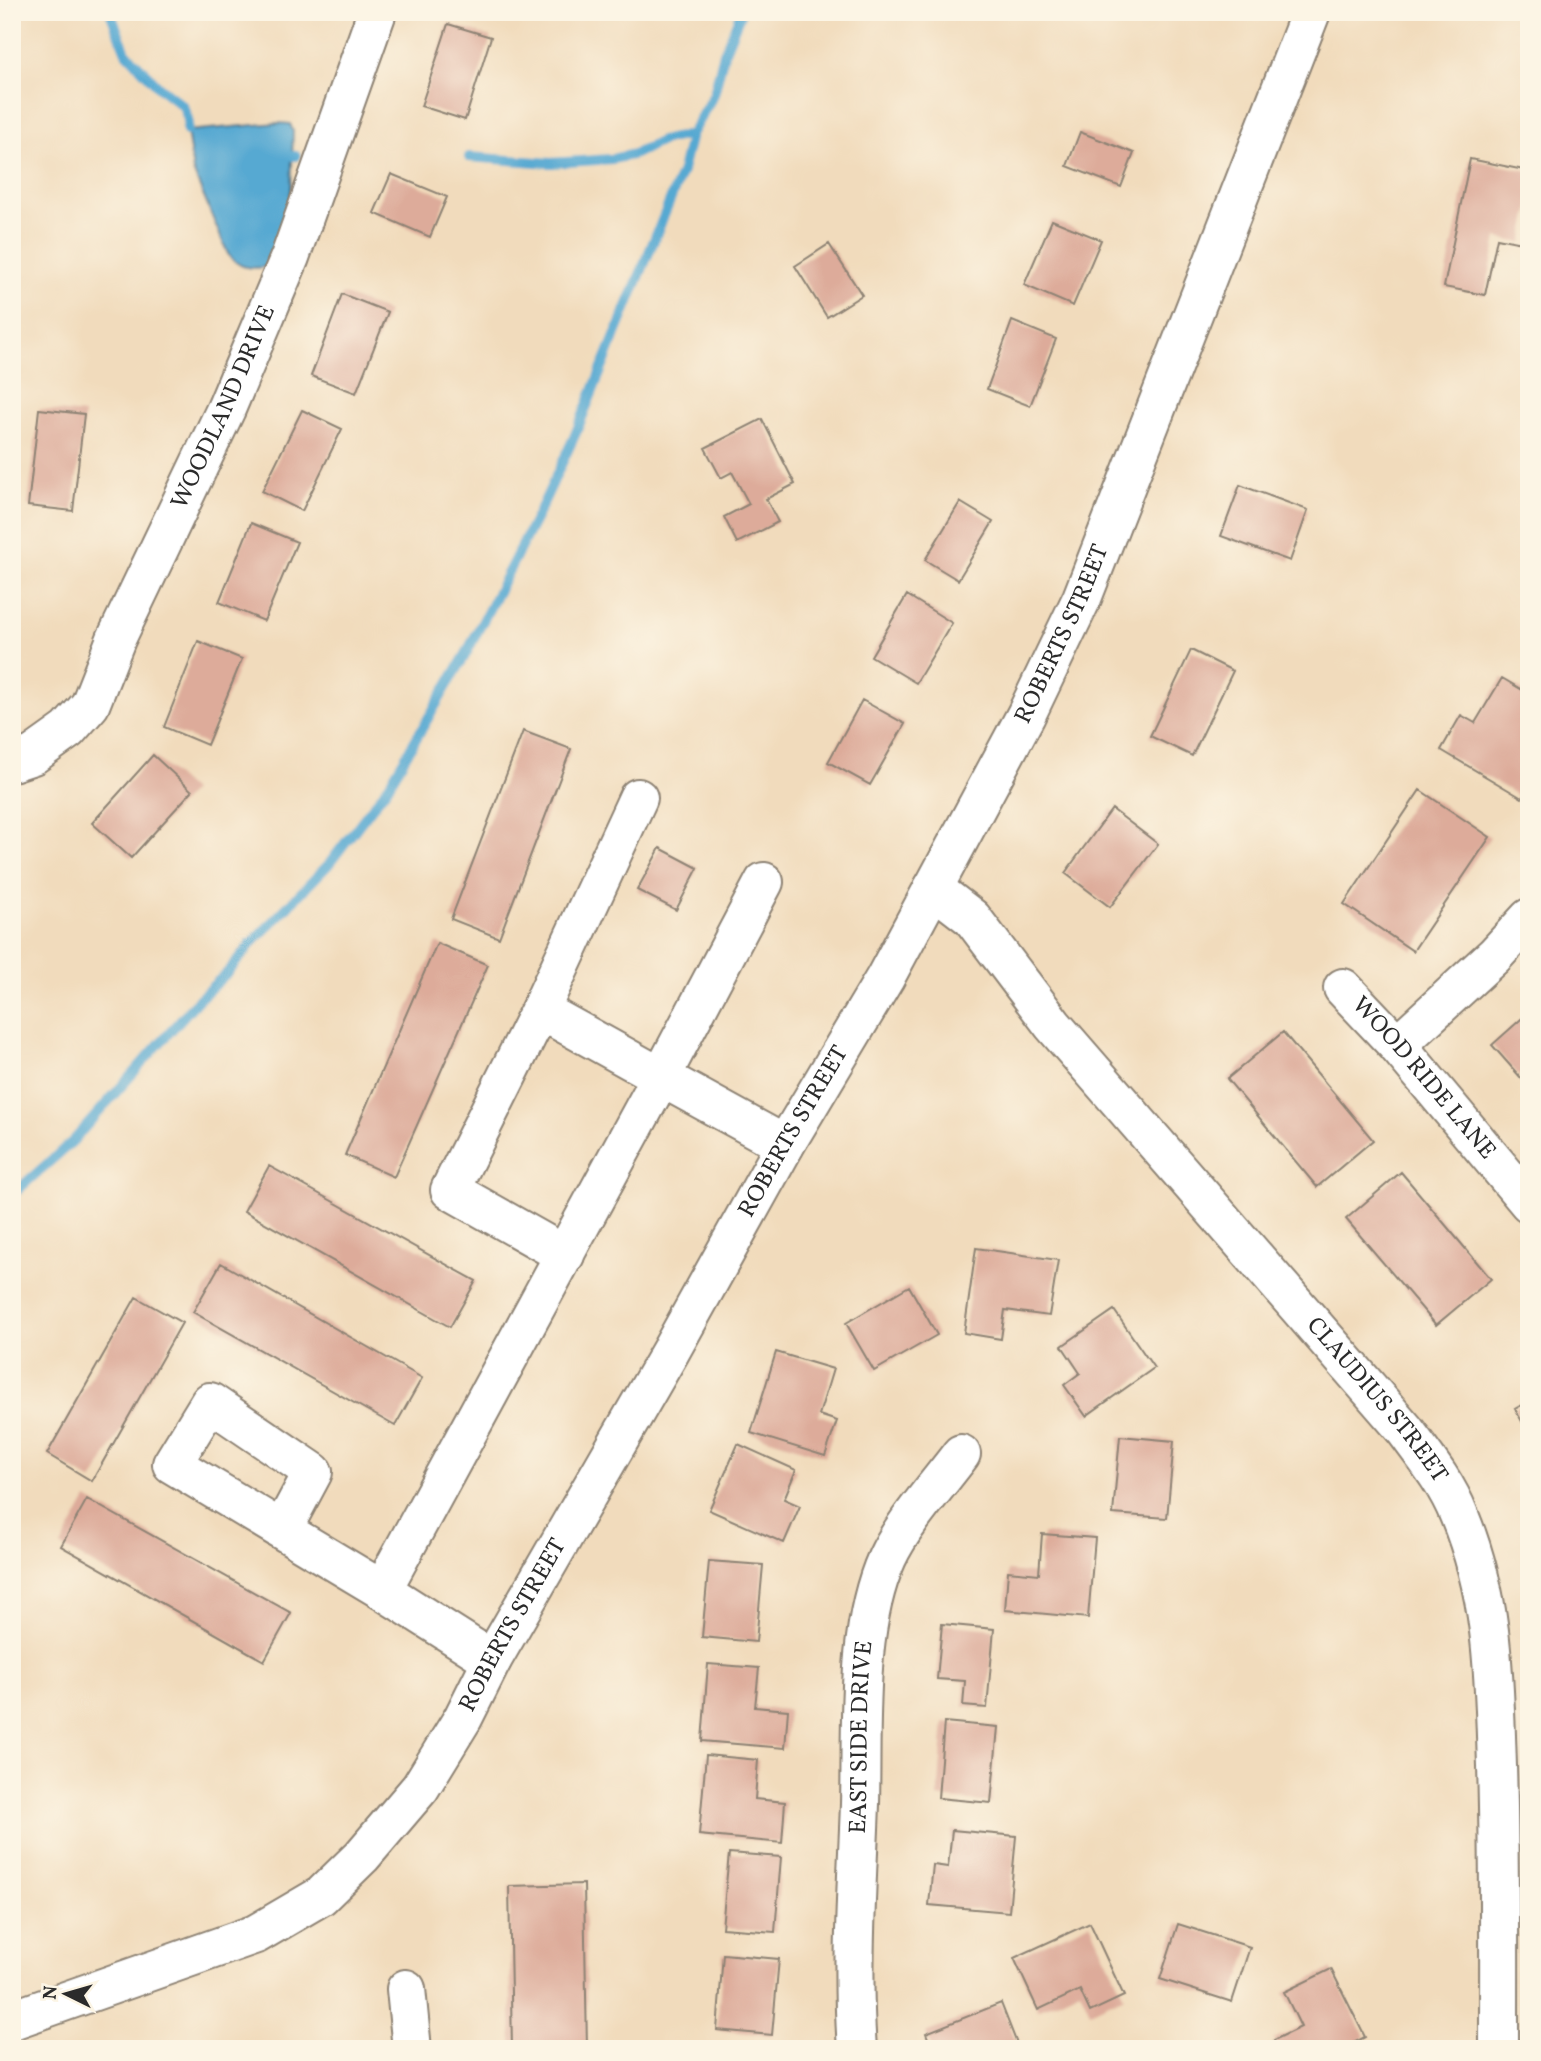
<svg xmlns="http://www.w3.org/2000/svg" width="1541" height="2061" font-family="Vollkorn,serif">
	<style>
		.water { fill: #57a9d2; stroke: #416a7e; stroke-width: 2 }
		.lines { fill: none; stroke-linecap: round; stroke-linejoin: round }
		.stream { stroke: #57a9d2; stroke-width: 10 }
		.building { fill: #ddab9a }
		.minor-casing { stroke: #8e8374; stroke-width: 42 }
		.minor { stroke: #fff; stroke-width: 38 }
		.labels { text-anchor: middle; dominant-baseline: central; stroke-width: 5; stroke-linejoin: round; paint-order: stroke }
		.street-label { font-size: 24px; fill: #2b2b2b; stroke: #fcf5e5 }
	</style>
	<rect width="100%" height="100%" fill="#fcf5e5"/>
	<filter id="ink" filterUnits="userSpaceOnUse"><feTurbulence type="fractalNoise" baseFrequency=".0143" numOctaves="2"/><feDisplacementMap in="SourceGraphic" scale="14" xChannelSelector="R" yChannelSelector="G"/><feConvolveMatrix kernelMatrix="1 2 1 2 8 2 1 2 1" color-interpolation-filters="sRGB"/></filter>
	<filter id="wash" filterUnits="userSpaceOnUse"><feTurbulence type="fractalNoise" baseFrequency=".00686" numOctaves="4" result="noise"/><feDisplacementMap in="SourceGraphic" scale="28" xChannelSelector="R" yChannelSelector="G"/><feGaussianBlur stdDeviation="1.57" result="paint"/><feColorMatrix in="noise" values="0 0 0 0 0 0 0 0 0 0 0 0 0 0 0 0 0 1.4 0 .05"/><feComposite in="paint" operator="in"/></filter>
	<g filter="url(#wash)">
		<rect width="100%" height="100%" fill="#f1dbbc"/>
		<path class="water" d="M 278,123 L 290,124 L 293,131 L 291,189 L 283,242 L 265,267 C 248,269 239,268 228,254 L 193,171 L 187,131 Z"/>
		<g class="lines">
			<path class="stream" d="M 110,12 L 126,52 L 159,87 L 183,106 L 188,119 L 187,131
				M 291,156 L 296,156
				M 469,157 L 551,163 L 612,159 L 635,154 L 661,141 L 691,134
				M 12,1195 L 73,1141 L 198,1000 L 229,971 L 251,944 L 329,864 L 387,788 L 466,654 L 543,504 L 575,435 L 682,171 L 691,134 L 714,94 L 724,53 L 741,12"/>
		</g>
		<g id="blocks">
			<path class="building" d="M 448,24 L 491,37 L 465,120 L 421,106 Z
				M 1080,132 L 1134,153 L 1121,187 L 1067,166 Z
				M 1470,159 L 1529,171 L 1529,210 L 1522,243 L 1497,238 L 1485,295 L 1444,287 Z
				M 391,174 L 447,197 L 430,237 L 374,213 Z
				M 1052,220 L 1101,240 L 1073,306 L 1024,285 Z
				M 829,244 L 862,295 L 827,317 L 795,266 Z
				M 342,294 L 388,312 L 356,393 L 311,376 Z
				M 1012,321 L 1056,339 L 1030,406 L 987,389 Z
				M 39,409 L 84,414 L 73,511 L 28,506 Z
				M 302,410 L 342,429 L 302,511 L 262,491 Z
				M 762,419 L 795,484 L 766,499 L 778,522 L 737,543 L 724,517 L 749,504 L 732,472 L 721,478 L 705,448 Z
				M 1240,485 L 1308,510 L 1290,561 L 1221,536 Z
				M 960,502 L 993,522 L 958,580 L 925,560 Z
				M 251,523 L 297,542 L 264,621 L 219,602 Z
				M 907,595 L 952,623 L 916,683 L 871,656 Z
				M 198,641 L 242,659 L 207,745 L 164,727 Z
				M 1191,650 L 1233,671 L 1192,756 L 1150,736 Z
				M 1502,678 L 1529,694 L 1529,787 L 1522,798 L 1441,750 L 1461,715 L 1475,723 Z
				M 862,700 L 905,724 L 870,785 L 828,762 Z
				M 523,731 L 571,749 L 499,938 L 451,919 Z
				M 153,755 L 192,791 L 131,858 L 92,823 Z
				M 1420,790 L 1490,837 L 1413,951 L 1344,904 Z
				M 1112,809 L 1158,844 L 1110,907 L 1065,873 Z
				M 660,848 L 698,868 L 676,910 L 637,890 Z
				M 437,943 L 488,965 L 394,1177 L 345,1155 Z
				M 1529,1012 L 1529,1087 L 1492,1045 Z
				M 1283,1032 L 1373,1140 L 1317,1187 L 1227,1079 Z
				M 269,1166 L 476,1281 L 450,1327 L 244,1211 Z
				M 1401,1172 L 1491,1279 L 1436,1325 L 1346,1219 Z
				M 976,1248 L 1058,1260 L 1049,1316 L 1005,1310 L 1001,1339 L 964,1333 Z
				M 221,1263 L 422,1378 L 395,1426 L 193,1312 Z
				M 909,1286 L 937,1335 L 874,1371 L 846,1323 Z
				M 136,1297 L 182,1323 L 92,1481 L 47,1454 Z
				M 1114,1310 L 1154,1368 L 1086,1416 L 1064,1385 L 1080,1373 L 1062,1346 Z
				M 776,1352 L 833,1369 L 819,1415 L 837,1421 L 825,1456 L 751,1433 Z
				M 1529,1401 L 1529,1434 L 1515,1409 Z
				M 1120,1436 L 1174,1441 L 1167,1518 L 1113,1514 Z
				M 738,1444 L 796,1470 L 784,1499 L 800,1506 L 784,1543 L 709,1510 Z
				M 87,1499 L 291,1613 L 264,1661 L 61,1546 Z
				M 1042,1534 L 1095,1538 L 1088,1618 L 1005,1610 L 1008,1571 L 1039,1574 Z
				M 709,1561 L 763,1565 L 756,1642 L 702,1637 Z
				M 942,1624 L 994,1629 L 987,1708 L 963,1706 L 965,1681 L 937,1679 Z
				M 708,1664 L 759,1668 L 755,1707 L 788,1710 L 785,1748 L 702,1741 Z
				M 944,1722 L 998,1727 L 991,1803 L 938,1798 Z
				M 706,1755 L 758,1760 L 755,1799 L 785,1802 L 782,1843 L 699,1835 Z
				M 952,1830 L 1016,1836 L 1009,1912 L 929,1905 L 933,1865 L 948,1867 Z
				M 729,1853 L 781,1857 L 775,1932 L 722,1928 Z
				M 584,1884 L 587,2049 L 512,2049 L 509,1886 Z
				M 1090,1923 L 1124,1996 L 1090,2012 L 1080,1990 L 1038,2010 L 1014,1958 Z
				M 1178,1924 L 1250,1947 L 1232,2002 L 1160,1979 Z
				M 723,1954 L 779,1959 L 772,2035 L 717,2030 Z
				M 1331,1969 L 1365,2037 L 1342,2049 L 1278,2049 L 1274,2040 L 1301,2027 L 1284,1992 Z
				M 1001,2003 L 1019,2049 L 932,2049 L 926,2033 Z"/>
		</g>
	</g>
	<g filter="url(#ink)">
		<use href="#blocks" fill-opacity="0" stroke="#8e8374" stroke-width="2"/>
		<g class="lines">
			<defs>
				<g id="minor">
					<path id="s1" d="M 12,762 L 33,755 L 68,730 L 90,705 L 116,639 L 226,409 L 290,257 L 377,12"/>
					<path d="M 638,798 L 540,1010 L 661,1077 L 764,882"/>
					<path id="s2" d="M 933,888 L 972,918 L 1053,1025 L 1405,1430 C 1425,1457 1447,1484 1459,1515 C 1494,1600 1494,1677 1497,1766 C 1500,1860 1499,1955 1499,2049"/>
					<path id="s3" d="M 1343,988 L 1397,1045 L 1529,1203"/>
					<path d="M 540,1010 L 450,1190 L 565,1255"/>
					<path d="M 1397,1045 L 1495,955 L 1529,918"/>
					<path d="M 282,1530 L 313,1472 L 210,1402 L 172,1464 L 382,1590 L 661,1077 L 785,1145"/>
					<path d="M 382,1590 L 492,1660"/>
					<path d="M 406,1989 L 412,2049"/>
					<path id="s4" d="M 12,2020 L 256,1934 L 321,1896 L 362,1856 L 420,1788 L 463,1718 L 492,1660 L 670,1352 L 785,1145 L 885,978 L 1026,715 L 1082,598 L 1311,12"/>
					<path id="s5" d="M 857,2049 C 851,1968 857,1885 860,1804 C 862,1727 855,1629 887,1558 C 903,1523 938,1485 961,1454"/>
				</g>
			</defs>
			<use href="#minor" class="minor-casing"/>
			<use href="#minor" class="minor"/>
		</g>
	</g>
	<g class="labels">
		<g class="street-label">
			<text stroke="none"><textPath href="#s1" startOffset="425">WOODLAND DRIVE</textPath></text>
			<text stroke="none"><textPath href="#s4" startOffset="1802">ROBERTS STREET</textPath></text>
			<text stroke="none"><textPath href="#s3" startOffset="121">WOOD RIDE LANE</textPath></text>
			<text stroke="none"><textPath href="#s4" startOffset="1236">ROBERTS STREET</textPath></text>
			<text stroke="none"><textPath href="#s2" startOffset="679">CLAUDIUS STREET</textPath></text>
			<text stroke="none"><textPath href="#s4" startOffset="668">ROBERTS STREET</textPath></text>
			<text stroke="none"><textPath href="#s5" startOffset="312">EAST SIDE DRIVE</textPath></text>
		</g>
	</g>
	<rect width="1541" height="2061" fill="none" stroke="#fcf5e5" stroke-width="42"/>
	<g transform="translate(66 1994) rotate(275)" stroke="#fcf5e5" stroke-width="5" paint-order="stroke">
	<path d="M0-5L12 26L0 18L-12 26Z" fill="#2b2b2b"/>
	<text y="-10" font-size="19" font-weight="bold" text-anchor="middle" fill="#2b2b2b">N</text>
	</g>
</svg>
